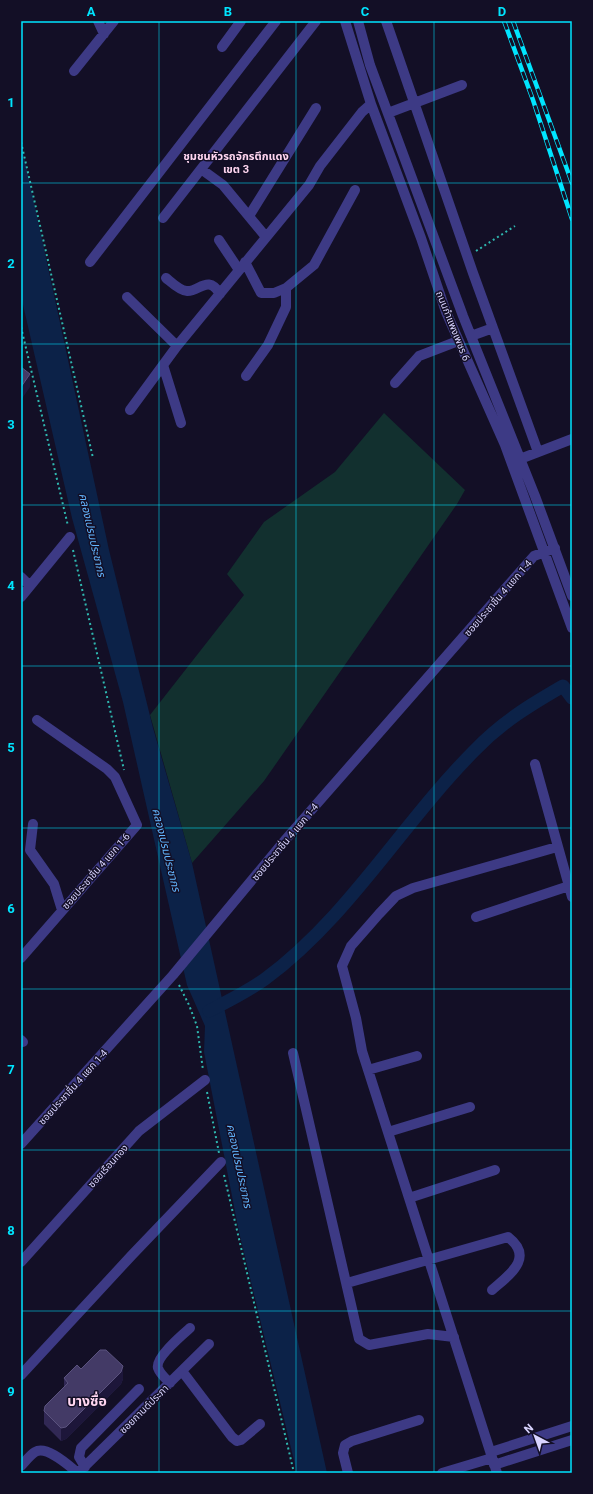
<svg xmlns="http://www.w3.org/2000/svg" width="593" height="1494" font-family="Roboto,'Noto Sans Thai',sans-serif">
	<style>
		.green { fill: #12302f }
		.water { fill: #0c2248 }
		.lines { fill: none; stroke-linecap: round; stroke-linejoin: round }
		.canal { stroke: #0c2248; stroke-width: 13 }
		.path { stroke: #2fb8b0; stroke-width: 2; stroke-dasharray: 2 3; stroke-linecap: butt }
		.minor { stroke: #3d3a85; stroke-width: 10 }
		.rail-casing { stroke: #00e5ff; stroke-width: 4.5 }
		.rail { stroke: #130f26; stroke-width: 3; stroke-dasharray: 9; stroke-linecap: butt }
		.wall { fill: #312854 }
		.shaded-wall { fill: #1d163a }
		.building { fill: #433a66; stroke: #5a527e }
		.grid { fill: none; stroke: #00e5ff; stroke-width: 1; stroke-opacity: 0.55 }
		.labels { text-anchor: middle; dominant-baseline: central; stroke-width: 3; stroke-linejoin: round; paint-order: stroke }
		.street-label { font-size: 10px; fill: #d9d4ff; stroke: #130f26 }
		.neighbourhood-label { font-size: 11px; font-weight: bold; fill: #ffd6f0; stroke: #130f26 }
		.water-label { font-size: 11px; font-style: italic; fill: #62b6ff; stroke: #130f26 }
		.district-label { font-size: 14px; font-weight: bold; fill: #ffd6f0; stroke: #130f26 }
		.neatline { fill: none; stroke: #00e5ff; stroke-width: 1.5 }
		.grid-label { font-size: 13px; text-anchor: middle; font-weight: bold; fill: #00e5ff }
	</style>
	<rect width="100%" height="100%" fill="#130f26"/>
	<path class="green" d="M 384,413 L 465,490 L 457,504 L 264,781 L 192,863 L 150,715 L 244,595 L 227,574 L 264,522 L 335,472 Z"/>
	<path class="water" d="M 21,142 L 109,550 L 153,728 L 192,863 L 327,1473 L 297,1473 L 239,1232 L 204,1052 L 205,1026 L 187,985 L 123,702 L 72,518 L 21,296 Z"/>
	<g class="lines">
		<path class="canal" d="M 209,1011 C 228,1001 247,992 265,979 C 349,917 402,823 475,750 C 502,722 530,705 563,686 L 572,698"/>
		<path class="path" d="M 21,142 L 93,458
			M 476,251 L 515,226
			M 21,327 L 68,526
			M 73,550 L 124,770
			M 179,985 L 189,1005 L 197,1026 L 203,1070
			M 207,1092 L 219,1153
			M 224,1175 L 294,1473"/>
		<path class="minor" d="M 98,21 L 104,34
			M 345,21 L 371,104 L 421,238 L 446,312 L 505,445 L 572,628
			M 358,21 L 370,65 L 463,316 L 535,496 L 572,596
			M 386,21 L 473,273 L 538,452
			M 222,47 L 241,21
			M 74,71 L 114,21
			M 388,113 L 462,85
			M 201,169 L 223,185 L 266,237
			M 249,216 L 316,108
			M 163,218 L 316,21
			M 219,240 L 239,270
			M 90,262 L 276,21
			M 245,262 L 261,293 L 274,293 L 286,288 L 314,265 L 355,190
			M 166,278 C 171,282 180,291 187,291 C 199,292 208,274 220,294
			M 127,297 L 177,346
			M 471,336 L 493,328
			M 163,365 L 181,423
			M 246,376 L 268,345 L 286,307 L 286,288
			M 395,383 L 419,356 L 458,341
			M 130,410 L 177,346 L 309,185 L 320,166 L 362,112 L 371,104
			M 520,459 L 572,439
			M 21,577 L 30,586
			M 21,597 L 70,537
			M 535,764 L 572,897
			M 33,824 L 30,850 L 54,884 L 62,910
			M 476,917 L 569,886
			M 21,958 L 137,825 L 115,777 L 107,769 L 37,720
			M 21,1040 L 23,1042
			M 293,1053 L 359,1339 L 369,1345 L 428,1334 L 454,1337
			M 368,1070 L 417,1056
			M 388,1132 L 470,1107
			M 21,1144 L 173,975 L 286,839 L 534,556 L 555,548
			M 409,1198 L 495,1170
			M 21,1262 L 139,1131 L 205,1080
			M 347,1283 L 508,1237 C 535,1258 509,1275 492,1290
			M 182,1371 L 232,1437 L 237,1441 L 241,1440 L 260,1424
			M 21,1375 L 132,1255 L 221,1162
			M 170,1383 C 166,1379 160,1374 158,1368 C 155,1358 182,1335 190,1328
			M 491,1452 L 572,1426
			M 494,1465 L 572,1440
			M 21,1466 C 25,1462 30,1455 35,1452 C 47,1445 69,1466 78,1473
			M 85,1467 L 79,1457 L 81,1448 L 139,1389
			M 78,1473 L 209,1344
			M 348,1473 L 343,1453 L 345,1445 L 352,1441 L 419,1420
			M 442,1473 L 492,1458
			M 497,1473 L 362,1051 L 356,1018 L 342,966 L 351,946 L 379,914 L 396,896 L 413,888 L 557,847"/>
		<defs>
			<path id="rail" d="M 504,21 L 533,100 L 572,219
				M 513,21 L 572,183"/>
		</defs>
		<use href="#rail" class="rail-casing"/>
		<use href="#rail" class="rail"/>
	</g>
	<path class="wall" d="M 81,1369 L 123,1379 L 121,1384 L 66,1439 L 61,1441 L 44,1424 L 44,1411 L 64,1387 L 64,1378 Z"/>
	<path class="shaded-wall" d="M 30,374 L 30,387 L 21,400 L 21,387 Z
		M 123,1366 L 123,1379 L 121,1384 L 66,1439 L 61,1441 L 61,1428 Z"/>
	<path class="building" d="M 21,367 L 30,374 L 21,387 Z
		M 100,1350 L 106,1350 L 123,1366 L 121,1372 L 66,1427 L 61,1428 L 44,1411 L 45,1406 L 68,1383 L 64,1378 L 77,1365 L 81,1369 Z"/>
	<path class="grid" d="M 159,21 L 159,1473M 296,21 L 296,1473M 434,21 L 434,1473M 21,183 L 572,183M 21,344 L 572,344M 21,505 L 572,505M 21,666 L 572,666M 21,828 L 572,828M 21,989 L 572,989M 21,1150 L 572,1150M 21,1311 L 572,1311"/>
	<g class="labels">
		<g class="street-label">
			<text transform="translate(453 326) rotate(68)">ถนนกำแพงเพชร 6</text>
			<text transform="translate(498 598) rotate(-49)">ซอยประชาชื่น 4 แยก 1-4</text>
			<text transform="translate(285 842) rotate(-50)">ซอยประชาชื่น 4 แยก 1-4</text>
			<text transform="translate(96 871) rotate(-49)">ซอยประชาชื่น 4 แยก 1-6</text>
			<text transform="translate(73 1087) rotate(-48)">ซอยประชาชื่น 4 แยก 1-4</text>
			<text transform="translate(108 1166) rotate(-48)">ซอยเรือนทอง</text>
			<text transform="translate(144 1409) rotate(-45)">ซอยกานต์ประภา</text>
		</g>
		<g class="neighbourhood-label">
			<text x="236" y="156">ชุมชนหัวรถจักรตึกแดง<tspan x="236" dy="13">เขต 3</tspan></text>
		</g>
		<g class="water-label">
			<text transform="translate(92 535) rotate(77)">คลองเปรมประชากร</text>
			<text transform="translate(166 850) rotate(76)">คลองเปรมประชากร</text>
			<text transform="translate(239 1166) rotate(78)">คลองเปรมประชากร</text>
		</g>
		<g class="district-label">
			<text x="87" y="1401">บางซื่อ</text>
		</g>
	</g>
	<rect width="593" height="1494" fill="none" stroke="#130f26" stroke-width="44"/>
	<g transform="translate(535 1436) rotate(319)" stroke="#130f26" stroke-width="3" paint-order="stroke">
	<path d="M0-3L7 15L0 10L-7 15Z" fill="#d9d4ff"/>
	<text y="-6" font-size="11" font-weight="bold" text-anchor="middle" fill="#d9d4ff">N</text>
	</g>
	<rect x="22" y="22" width="549" height="1450" class="neatline"/>
	<g class="grid-label">
		<text x="91" y="16">A</text>
		<text x="228" y="16">B</text>
		<text x="365" y="16">C</text>
		<text x="502" y="16">D</text>
		<text x="11" y="107">1</text>
		<text x="11" y="268">2</text>
		<text x="11" y="429">3</text>
		<text x="11" y="590">4</text>
		<text x="11" y="752">5</text>
		<text x="11" y="913">6</text>
		<text x="11" y="1074">7</text>
		<text x="11" y="1235">8</text>
		<text x="11" y="1396">9</text>
	</g>
</svg>
